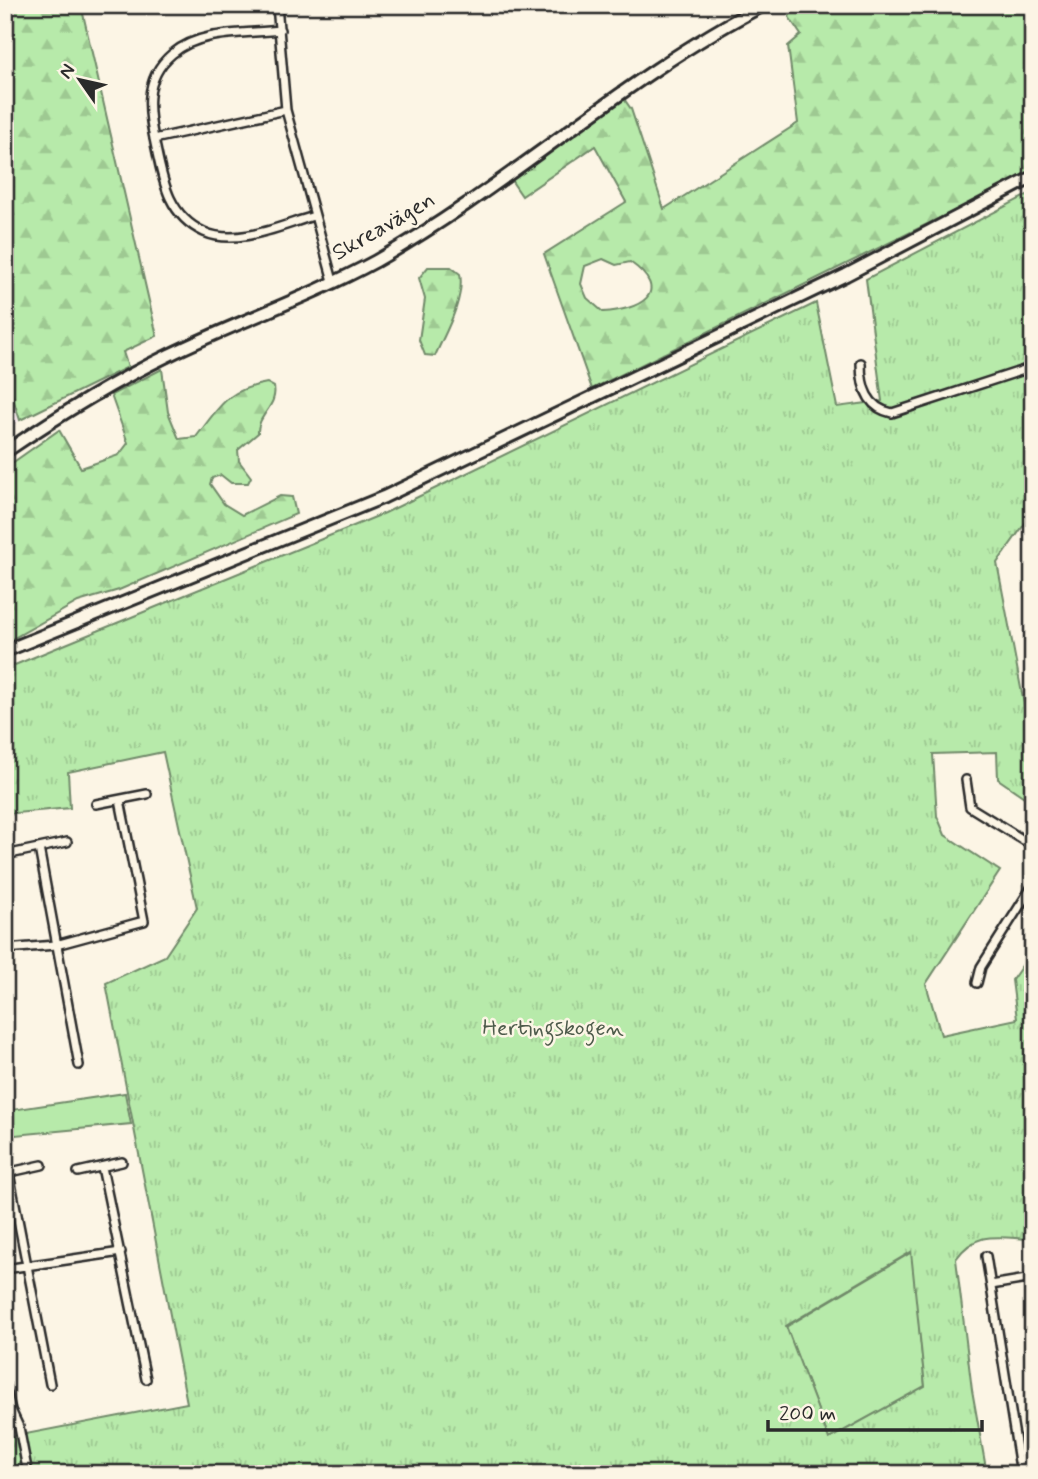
<svg xmlns="http://www.w3.org/2000/svg" width="1038" height="1479" font-family="Mynerve,sans-serif">
	<style>
		.built { fill: #f4e6e9 }
		.green { fill: #b7eaaa; stroke: #718a6a; stroke-width: 2 }
		.forest { fill: url(#forest-firs); stroke: #718a6a; stroke-width: 2; fill-rule: evenodd }
		.park { fill: url(#park-tufts); stroke: #718a6a; stroke-width: 2; fill-rule: evenodd }
		.lines { fill: none; stroke-linecap: round; stroke-linejoin: round }
		.street-casing { stroke: #2b2b2b; stroke-width: 12 }
		.secondary-casing { stroke: #2b2b2b; stroke-width: 16 }
		.street { stroke: #fcf5e5; stroke-width: 7 }
		.secondary { stroke: #fcf5e5; stroke-width: 10 }
		.labels { text-anchor: middle; dominant-baseline: central; stroke-width: 5; stroke-linejoin: round; paint-order: stroke }
		.street-label { font-size: 23px; fill: #2b2b2b; stroke: #fcf5e5 }
		.park-label { font-size: 23px; fill: #4e5b4b; stroke: #fcf5e5 }
	</style>
	<defs>
		<pattern id="forest-firs" width="22" height="20" patternUnits="userSpaceOnUse" patternTransform="scale(1.75)"><rect width="22" height="20" fill="#b7eaaa"/><path d="M5 1l3.5 6h-7zM16 11l3.5 6h-7z" fill="#9ec992"/></pattern>
		<pattern id="park-tufts" width="24" height="20" patternUnits="userSpaceOnUse" patternTransform="scale(1.75)"><rect width="24" height="20" fill="#b7eaaa"/><path d="M3 7l-1-3M5 7V3M7 7l1-3M15 17l-1-3M17 17v-4M19 17l1-3" fill="none" stroke="#9ec992"/></pattern>
	</defs>
	<rect width="100%" height="100%" fill="#fcf5e5"/>
	<filter id="ink" filterUnits="userSpaceOnUse"><feTurbulence type="fractalNoise" baseFrequency=".0143" numOctaves="2"/><feDisplacementMap in="SourceGraphic" scale="14" xChannelSelector="R" yChannelSelector="G"/><feConvolveMatrix kernelMatrix="1 2 1 2 8 2 1 2 1" color-interpolation-filters="sRGB"/></filter>
	<g filter="url(#ink)">
		<path class="built" d="M 5,374 L 20,420 L 5,432 Z"/>
		<path class="green" d="M 125,1093 L 131,1124 L 5,1136 L 5,1111 Z
			M 912,1252 L 925,1387 L 829,1439 L 786,1327 Z"/>
		<path class="forest" d="M 5,5 L 81,5 L 157,336 L 123,352 L 128,367 L 20,420 L 5,374 L 5,218 L 14,215 L 5,188 Z
			M 794,5 L 1033,5 L 1033,172 L 592,389 L 544,254 L 626,202 L 595,146 L 522,196 L 511,180 L 624,99 L 631,109 L 664,209 L 798,123 L 788,46 L 801,35 L 789,17 ZM 603,259 L 616,265 L 630,262 C 674,293 639,310 603,312 L 587,298 L 581,284 L 585,266 Z
			M 428,267 L 451,267 L 460,274 C 465,299 445,333 435,356 L 425,355 L 419,340 L 425,299 L 419,278 Z
			M 162,369 L 168,412 L 179,439 L 196,437 C 220,406 226,390 267,383 L 274,387 C 278,406 257,415 258,433 L 238,450 L 239,461 L 251,477 L 248,483 L 231,483 L 221,475 L 212,478 L 210,484 L 224,504 L 242,515 L 280,496 L 292,497 L 296,514 L 119,590 L 78,602 L 5,643 L 5,468 L 59,430 L 81,468 L 119,455 L 128,443 L 111,395 Z"/>
		<path class="park" d="M 1033,192 L 1033,512 L 997,563 L 1033,751 L 1033,803 L 998,779 L 997,752 L 933,754 L 937,816 L 945,835 L 1000,871 L 926,984 L 941,1035 L 1017,1019 L 1012,980 L 1033,950 L 1033,1239 C 1000,1238 977,1229 956,1259 L 972,1390 L 987,1474 L 226,1474 L 222,1467 L 187,1474 L 5,1474 L 5,1438 L 187,1403 L 106,983 L 165,956 L 197,908 L 163,752 L 68,772 L 70,808 L 5,814 L 5,669 L 385,513 L 816,303 L 837,407 L 882,401 L 866,279 ZM 911,1252 L 925,1386 L 829,1439 L 786,1326 Z"/>
		<g class="lines">
			<defs>
				<path id="street" d="M 277,5 L 286,110 L 333,281
					M 280,30 C 244,34 200,30 172,54 C 141,80 149,115 156,148 C 163,182 169,216 204,232 C 237,247 282,225 314,216
					M 154,139 L 286,110
					M 861,363 C 861,387 867,408 892,413 L 1033,367
					M 966,780 L 970,807 L 1033,846
					M 96,804 L 147,794
					M 39,848 L 79,1065
					M 10,854 L 67,842
					M 5,949 L 56,945 L 144,921 L 120,800
					M 977,983 L 981,967 L 1033,885
					M 102,1167 L 146,1379
					M 78,1172 L 122,1162
					M 6,1173 L 42,1165
					M 9,1173 L 50,1384
					M 986,1256 L 1021,1474
					M 5,1269 L 121,1252
					M 991,1285 L 1033,1278
					M 5,1385 L 11,1410 L 19,1427 L 28,1474"/>
				<path id="secondary" d="M 5,452 C 58,416 111,383 169,355 C 237,322 310,297 376,261 C 511,185 625,76 764,5
					M 5,651 L 384,497 L 846,275 L 1033,177"/>
			</defs>
			<use href="#street" class="street-casing"/>
			<use href="#secondary" class="secondary-casing"/>
			<use href="#street" class="street"/>
			<use href="#secondary" class="secondary"/>
		</g>
	</g>
	<g class="labels">
		<g class="street-label">
			<text transform="translate(384 227) rotate(-30)">Skreavägen</text>
		</g>
		<g class="park-label">
			<text x="553" y="1029">Hertingskogen</text>
		</g>
	</g>
	<rect width="1038" height="1479" fill="none" stroke="#fcf5e5" stroke-width="28"/>
	<rect x="14" y="14" width="1010" height="1451" fill="none" stroke="#2b2b2b" stroke-width="2.5" filter="url(#ink)"/>
	<g transform="translate(80 80) rotate(304)" stroke="#fcf5e5" stroke-width="5" paint-order="stroke">
	<path d="M0-5L12 26L0 18L-12 26Z" fill="#2b2b2b"/>
	<text y="-10" font-size="19" font-weight="bold" text-anchor="middle" fill="#2b2b2b">N</text>
	</g>
	<path d="M768 1420v10h214v-10" fill="none" stroke="#2b2b2b" stroke-width="3.5"/>
	<text x="779" y="1420" font-size="21" fill="#2b2b2b" stroke="#fcf5e5" stroke-width="5" paint-order="stroke">200 m</text>
</svg>
